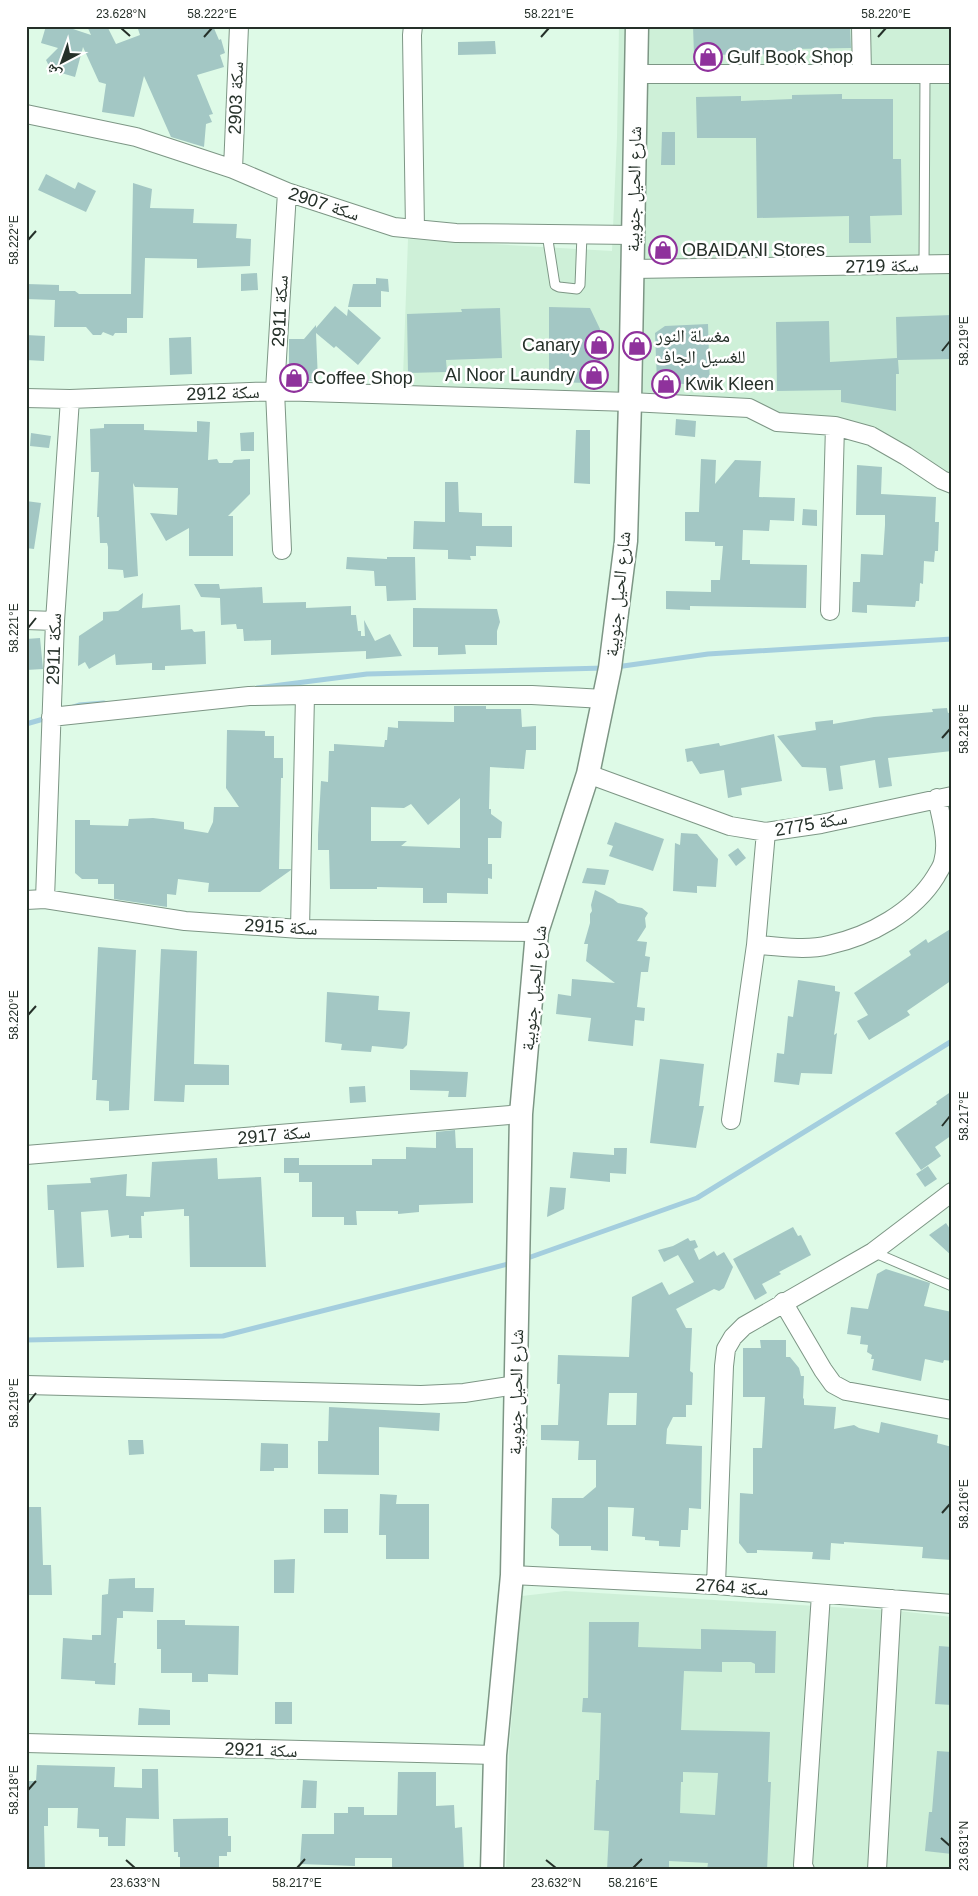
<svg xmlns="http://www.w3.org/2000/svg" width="978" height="1896" font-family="Arial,'Noto Naskh Arabic',sans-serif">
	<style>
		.built { fill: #cef0d8 }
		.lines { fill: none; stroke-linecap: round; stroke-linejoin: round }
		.stream { stroke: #a4cede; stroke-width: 5 }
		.building { fill: #a3c7c4; fill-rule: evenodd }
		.service-casing { stroke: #7d9685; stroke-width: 11 }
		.minor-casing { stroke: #7d9685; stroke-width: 20 }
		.tertiary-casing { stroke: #7d9685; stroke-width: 25 }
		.service { stroke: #fff; stroke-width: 9 }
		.minor { stroke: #fff; stroke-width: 18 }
		.tertiary { stroke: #fff; stroke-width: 22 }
		.ticks { fill: none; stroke: #253029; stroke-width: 2 }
		.labels { text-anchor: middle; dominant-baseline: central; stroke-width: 5; stroke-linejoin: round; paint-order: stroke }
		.poi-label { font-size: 18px; fill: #253029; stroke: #fff; text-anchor: start }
		.street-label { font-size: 18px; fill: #253029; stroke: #fff }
		.neatline { fill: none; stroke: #253029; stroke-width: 2 }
		.ticks-label { font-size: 12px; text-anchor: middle; fill: #253029 }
	</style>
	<rect width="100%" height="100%" fill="#defae7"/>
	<path class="built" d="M 619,26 L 952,26 L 952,490 L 859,438 L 760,419 L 670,410 L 402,405 L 408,239 L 612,251 L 617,137 Z
		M 565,1591 L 899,1611 L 952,1617 L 952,1870 L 506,1870 L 509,1751 L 522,1596 Z"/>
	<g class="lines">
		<path class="stream" d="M 616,667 L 708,654 L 952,639
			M 257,688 L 367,674 L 605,668
			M 73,707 L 79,705 L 104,703
			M 26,724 L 47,718
			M 525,1259 L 697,1198 L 952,1041
			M 26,1340 L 223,1336 L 512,1263"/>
	</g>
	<path class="building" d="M 46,26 L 64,26 L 91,35 L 87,26 L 107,26 L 116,44 L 140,35 L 137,26 L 213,26 L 219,40 L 221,39 L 225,53 L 220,55 L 224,67 L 197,75 L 213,114 L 209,115 L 212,122 L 206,124 L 204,147 L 171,137 L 144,76 L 134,117 L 102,112 L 106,84 L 99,82 L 83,47 L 75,77 L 51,70 L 46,60 L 58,48 L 41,43 Z
		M 693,26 L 850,26 L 851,48 L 793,49 L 794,54 L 694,55 Z
		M 495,41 L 496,54 L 458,55 L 458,42 Z
		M 842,94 L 842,99 L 893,99 L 893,159 L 901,159 L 902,215 L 870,216 L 871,243 L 849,243 L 849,216 L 757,218 L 756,138 L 697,138 L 696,97 L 741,96 L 741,101 L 792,99 L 792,95 Z
		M 662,132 L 675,132 L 675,165 L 661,165 Z
		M 46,174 L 75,189 L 78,182 L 96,191 L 86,212 L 38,190 Z
		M 133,183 L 152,189 L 150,208 L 194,209 L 193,223 L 237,224 L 236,238 L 251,239 L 250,266 L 197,268 L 197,259 L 145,258 L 143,318 L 127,318 L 127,333 L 115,333 L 113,336 L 103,332 L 101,335 L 93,335 L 86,327 L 54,327 L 55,300 L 26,299 L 27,284 L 59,285 L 59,291 L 75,291 L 79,294 L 131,294 Z
		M 257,273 L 258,290 L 241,291 L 241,274 Z
		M 376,278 L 388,279 L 389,292 L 381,291 L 381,307 L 348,307 L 353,284 L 376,284 Z
		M 335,306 L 347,316 L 348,309 L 381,338 L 358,365 L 336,346 L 334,348 L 316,333 L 318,381 L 289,381 L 289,339 L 304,339 L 316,325 L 316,328 Z
		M 549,307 L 590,308 L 600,329 L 600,369 L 589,383 L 549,382 Z
		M 500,308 L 502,358 L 446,360 L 447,372 L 408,373 L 407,314 L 462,312 L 461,309 Z
		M 952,315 L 952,359 L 898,360 L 899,374 L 896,374 L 896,411 L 841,402 L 841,390 L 777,391 L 776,322 L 829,321 L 830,362 L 897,358 L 896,317 Z
		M 708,324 L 710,386 L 657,382 L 655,333 L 665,326 Z
		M 26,335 L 45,336 L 44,361 L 26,360 Z
		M 191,337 L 192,374 L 170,375 L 169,338 Z
		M 676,419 L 696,421 L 695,437 L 675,435 Z
		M 197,421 L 210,422 L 208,460 L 217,459 L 219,463 L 232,463 L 234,460 L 250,459 L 250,494 L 228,516 L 233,516 L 233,556 L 189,556 L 189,528 L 166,541 L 150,513 L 177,515 L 178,488 L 135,487 L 133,483 L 138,576 L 124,578 L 123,570 L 108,569 L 108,547 L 107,543 L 100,543 L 99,517 L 97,517 L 99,472 L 91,472 L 90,429 L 104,428 L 104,424 L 144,424 L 144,430 L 197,432 Z
		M 576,430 L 590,430 L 590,484 L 574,483 Z
		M 254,432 L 254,451 L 241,451 L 240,433 Z
		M 31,433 L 51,436 L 49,448 L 30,446 Z
		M 701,459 L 716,460 L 715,484 L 735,460 L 761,461 L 759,497 L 795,498 L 794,521 L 770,520 L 769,531 L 743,530 L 742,560 L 750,560 L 750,564 L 807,565 L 806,608 L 690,606 L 690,610 L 666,609 L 666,591 L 711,592 L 711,580 L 720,580 L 723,546 L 715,546 L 715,542 L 685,541 L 685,512 L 699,512 Z
		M 857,465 L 882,467 L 881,494 L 936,497 L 935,522 L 939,522 L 938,551 L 935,551 L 934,562 L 924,561 L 923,584 L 920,583 L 919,601 L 916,601 L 915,607 L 867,605 L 867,613 L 852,612 L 853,582 L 860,582 L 861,554 L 883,555 L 885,525 L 885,515 L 856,515 Z
		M 445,482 L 458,482 L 459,512 L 482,513 L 482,526 L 512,526 L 512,547 L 476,546 L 476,556 L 470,556 L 471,560 L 448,559 L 448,550 L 413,549 L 414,521 L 445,522 Z
		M 26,501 L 41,503 L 34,549 L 26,548 Z
		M 803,509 L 817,510 L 817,526 L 802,525 Z
		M 347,557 L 387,559 L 387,557 L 415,557 L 416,600 L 387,601 L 386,586 L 375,586 L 374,571 L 346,569 Z
		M 194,584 L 219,584 L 220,589 L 262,587 L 263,603 L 306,602 L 306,608 L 351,606 L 351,615 L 356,615 L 358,631 L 361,631 L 361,636 L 365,636 L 364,620 L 375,641 L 390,634 L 402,656 L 366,659 L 366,651 L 271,655 L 271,640 L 244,641 L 243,629 L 237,629 L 236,624 L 221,625 L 220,598 L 201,597 Z
		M 143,593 L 142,608 L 180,605 L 181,630 L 192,629 L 194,632 L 205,631 L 206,664 L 165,666 L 165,670 L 152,670 L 152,663 L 116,665 L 115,654 L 89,669 L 85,662 L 78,666 L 79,636 L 103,620 L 103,612 L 118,611 Z
		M 413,608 L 497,609 L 500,622 L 497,631 L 497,645 L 465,645 L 466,654 L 438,655 L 438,647 L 413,647 Z
		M 40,638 L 43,669 L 26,670 L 26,639 Z
		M 454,706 L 486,706 L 486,709 L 521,709 L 522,727 L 536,726 L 536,750 L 526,750 L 524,769 L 490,767 L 489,809 L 491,809 L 491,814 L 502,822 L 501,838 L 488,838 L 488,864 L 492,864 L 492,879 L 488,878 L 488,894 L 447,893 L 447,903 L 423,903 L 423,888 L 377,887 L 377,889 L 330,889 L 329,850 L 318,850 L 318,835 L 321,781 L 328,782 L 329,751 L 334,751 L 334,744 L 384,747 L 385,740 L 387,740 L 388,727 L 398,728 L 398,721 L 454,722 ZM 460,798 L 460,848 L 401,846 L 407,841 L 371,841 L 371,807 L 404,808 L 411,804 L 428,825 Z
		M 947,708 L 948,713 L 952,712 L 952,751 L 888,758 L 892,786 L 879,788 L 875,760 L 840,766 L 843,789 L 829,791 L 826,768 L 802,767 L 777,736 L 816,730 L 815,722 L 833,720 L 833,724 L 874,717 L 933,712 L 932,709 Z
		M 227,730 L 265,731 L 265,736 L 274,736 L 274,758 L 283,758 L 283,778 L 281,778 L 279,869 L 291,869 L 291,870 L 260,892 L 208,892 L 209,883 L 178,879 L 176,895 L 167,894 L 167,907 L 114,899 L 114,884 L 98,884 L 98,879 L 82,879 L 75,873 L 75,820 L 90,820 L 90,825 L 128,826 L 129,819 L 153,818 L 184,822 L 184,829 L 208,833 L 213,822 L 214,807 L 239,807 L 226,788 Z
		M 774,734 L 782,781 L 741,788 L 742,795 L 728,798 L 724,770 L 700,774 L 692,761 L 687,762 L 685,749 L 719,743 L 720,746 Z
		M 615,822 L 664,839 L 653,871 L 609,856 L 613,846 L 607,844 Z
		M 681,833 L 697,834 L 718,859 L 716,887 L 697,886 L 697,893 L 673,891 L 675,843 L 680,845 Z
		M 738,848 L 746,858 L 736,866 L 728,855 Z
		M 587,868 L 609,870 L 605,885 L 582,883 Z
		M 595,890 L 613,899 L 618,903 L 642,908 L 648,913 L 645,918 L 646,927 L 637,941 L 647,942 L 645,956 L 650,957 L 648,972 L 641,972 L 637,1007 L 645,1008 L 644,1021 L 635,1020 L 633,1046 L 588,1041 L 591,1018 L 556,1014 L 558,994 L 571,996 L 572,979 L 615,983 L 586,961 L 588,944 L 584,944 L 590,923 L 590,914 L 592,911 L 591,905 Z
		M 952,928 L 952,980 L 907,1011 L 910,1015 L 869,1040 L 857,1021 L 868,1015 L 854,993 L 911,955 L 909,951 L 926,939 L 928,943 Z
		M 98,947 L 136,950 L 129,1110 L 109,1111 L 109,1101 L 96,1100 L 97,1080 L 92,1080 Z
		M 161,949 L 197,951 L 194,1064 L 229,1065 L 229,1085 L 185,1085 L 184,1102 L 154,1101 Z
		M 798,980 L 835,986 L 835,991 L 840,992 L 834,1035 L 837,1033 L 832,1074 L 801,1073 L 799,1085 L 774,1082 L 777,1053 L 784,1054 L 788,1016 L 793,1017 Z
		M 327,992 L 379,996 L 378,1010 L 410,1012 L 407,1045 L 403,1049 L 372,1046 L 371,1052 L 341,1050 L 342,1044 L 325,1042 Z
		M 660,1059 L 704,1064 L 699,1106 L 704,1106 L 696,1148 L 650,1143 Z
		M 410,1070 L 468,1072 L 466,1097 L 448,1097 L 449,1091 L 410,1090 Z
		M 365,1086 L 366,1102 L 350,1103 L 349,1087 Z
		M 952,1091 L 952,1135 L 935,1147 L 941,1156 L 921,1170 L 895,1133 L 937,1104 L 936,1102 Z
		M 455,1130 L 456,1148 L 473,1148 L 473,1203 L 419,1205 L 419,1212 L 398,1214 L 398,1211 L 356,1211 L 357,1225 L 344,1225 L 344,1217 L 312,1217 L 312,1182 L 299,1182 L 299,1173 L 284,1173 L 284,1158 L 299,1158 L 299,1165 L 372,1165 L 372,1159 L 406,1159 L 406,1147 L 436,1148 L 436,1132 Z
		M 614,1148 L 627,1148 L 626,1174 L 610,1173 L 610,1182 L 570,1178 L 573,1152 L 614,1155 Z
		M 217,1158 L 218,1179 L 261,1177 L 266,1267 L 190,1267 L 189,1216 L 184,1216 L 184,1209 L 144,1212 L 144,1216 L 141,1216 L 142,1238 L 129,1238 L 129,1235 L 111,1237 L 108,1210 L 81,1212 L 84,1267 L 57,1268 L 54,1210 L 48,1210 L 47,1185 L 91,1183 L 90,1178 L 127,1174 L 126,1196 L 150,1197 L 152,1162 Z
		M 928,1166 L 937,1179 L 925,1187 L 916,1174 Z
		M 550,1187 L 566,1188 L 564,1209 L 547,1217 Z
		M 946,1223 L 952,1232 L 952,1256 L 929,1235 Z
		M 793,1227 L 798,1236 L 801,1235 L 811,1255 L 779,1272 L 781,1274 L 762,1284 L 767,1293 L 755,1300 L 733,1259 Z
		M 688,1238 L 690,1241 L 695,1240 L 698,1247 L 694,1249 L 699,1260 L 714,1251 L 717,1256 L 724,1252 L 733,1267 L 724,1288 L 719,1291 L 714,1289 L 676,1309 L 686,1328 L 692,1328 L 690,1371 L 693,1373 L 692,1405 L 686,1405 L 686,1417 L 673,1417 L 667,1429 L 666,1444 L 702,1446 L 701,1509 L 689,1508 L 688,1530 L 681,1530 L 680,1547 L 659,1546 L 659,1541 L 645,1540 L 645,1537 L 632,1536 L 634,1508 L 608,1507 L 608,1551 L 591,1550 L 591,1546 L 559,1546 L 559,1535 L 551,1528 L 552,1498 L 583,1498 L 596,1487 L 596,1460 L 578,1460 L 579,1441 L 541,1440 L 541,1425 L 558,1425 L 560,1384 L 557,1384 L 558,1355 L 629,1357 L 632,1297 L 662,1282 L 669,1295 L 694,1282 L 678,1255 L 664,1262 L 658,1250 L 673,1246 ZM 609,1393 L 637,1393 L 636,1425 L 607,1425 Z
		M 886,1269 L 930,1283 L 924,1306 L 952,1312 L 952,1361 L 944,1360 L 943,1363 L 925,1359 L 921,1381 L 872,1370 L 874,1359 L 871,1359 L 872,1355 L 867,1352 L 868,1345 L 860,1344 L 861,1336 L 847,1334 L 851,1307 L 868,1309 L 877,1274 Z
		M 760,1340 L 786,1340 L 786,1357 L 790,1357 L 799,1368 L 801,1376 L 804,1376 L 803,1398 L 804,1399 L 804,1405 L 836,1407 L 834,1429 L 854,1425 L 859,1428 L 879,1433 L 881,1422 L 938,1435 L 937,1443 L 952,1447 L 952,1560 L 922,1558 L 923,1547 L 844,1542 L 844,1544 L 831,1543 L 830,1560 L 812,1559 L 813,1552 L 757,1550 L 757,1553 L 747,1553 L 739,1543 L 740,1493 L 753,1494 L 753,1448 L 762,1448 L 765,1397 L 743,1397 L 743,1348 L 761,1348 Z
		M 329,1407 L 440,1413 L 439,1431 L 379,1427 L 379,1475 L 318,1474 L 318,1441 L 328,1441 Z
		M 128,1440 L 143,1440 L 144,1454 L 129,1455 Z
		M 261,1443 L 288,1444 L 288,1468 L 274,1468 L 274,1471 L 260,1471 Z
		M 380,1494 L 397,1495 L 396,1504 L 429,1504 L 429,1559 L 386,1559 L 386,1535 L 379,1535 Z
		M 26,1507 L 41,1507 L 43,1565 L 51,1565 L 52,1595 L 26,1595 Z
		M 324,1509 L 348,1509 L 348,1533 L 324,1533 Z
		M 295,1559 L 294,1593 L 274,1593 L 274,1560 Z
		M 135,1578 L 135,1588 L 154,1588 L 153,1612 L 123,1611 L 123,1618 L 117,1618 L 114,1663 L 116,1663 L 115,1685 L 95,1684 L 95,1681 L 61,1679 L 63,1638 L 92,1640 L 92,1635 L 101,1635 L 102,1595 L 108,1594 L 109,1579 Z
		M 157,1620 L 185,1620 L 185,1625 L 239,1626 L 238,1675 L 208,1674 L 208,1682 L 192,1682 L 192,1673 L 161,1673 L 161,1649 L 157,1649 Z
		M 589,1622 L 639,1622 L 638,1647 L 701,1649 L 701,1629 L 776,1631 L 775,1673 L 755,1673 L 755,1664 L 751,1662 L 722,1662 L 722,1672 L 684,1671 L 681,1730 L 770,1732 L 768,1782 L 771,1782 L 767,1870 L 707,1870 L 708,1863 L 669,1861 L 669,1870 L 607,1870 L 609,1831 L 594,1830 L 596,1780 L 599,1780 L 601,1713 L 582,1712 L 583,1698 L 588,1698 ZM 683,1772 L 718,1773 L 715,1815 L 680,1813 L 681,1782 L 683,1782 Z
		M 939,1646 L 952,1647 L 952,1705 L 935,1704 Z
		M 275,1702 L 292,1702 L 292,1724 L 275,1724 Z
		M 139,1708 L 170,1710 L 170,1725 L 138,1725 Z
		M 937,1751 L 952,1752 L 952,1854 L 925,1851 L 929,1812 L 932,1812 Z
		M 37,1765 L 115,1767 L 114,1787 L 142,1788 L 142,1769 L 158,1769 L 159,1819 L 126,1818 L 125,1846 L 108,1846 L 108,1837 L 99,1837 L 99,1829 L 77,1828 L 78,1808 L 48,1808 L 48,1826 L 44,1826 L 45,1870 L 26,1870 L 26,1781 L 36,1781 Z
		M 398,1772 L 436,1772 L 436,1806 L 454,1805 L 455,1828 L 462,1827 L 464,1870 L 392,1870 L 392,1858 L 355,1858 L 355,1866 L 300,1864 L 302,1834 L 334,1834 L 334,1813 L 348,1813 L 348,1807 L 364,1807 L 364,1815 L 397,1815 Z
		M 303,1780 L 317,1781 L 316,1808 L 301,1808 Z
		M 228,1818 L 228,1836 L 231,1836 L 231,1852 L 227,1852 L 227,1856 L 219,1856 L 219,1870 L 180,1870 L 180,1857 L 178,1857 L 178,1852 L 174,1852 L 173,1819 Z"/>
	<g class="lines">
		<defs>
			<path id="service" d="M 547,234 L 555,285 L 559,287 L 577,289 L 580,285 L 582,235
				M 924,265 L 925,74
				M 873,1252 L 952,1286"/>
			<path id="minor" d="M 413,26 L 412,35 L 415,229
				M 861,26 L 862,74
				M 636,74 L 952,74
				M 26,114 L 136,137 L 233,169 L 287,192 L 394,227 L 456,233 L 633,235
				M 233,169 L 239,26
				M 632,269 L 952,264
				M 26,398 L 70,399 L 275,391 L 630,402 L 749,408 L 777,422 L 835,426 L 871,436 L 906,456 L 942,480 L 952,484
				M 282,550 L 275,391 L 287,192
				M 830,611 L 835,426
				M 26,620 L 55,621
				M 51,717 L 249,696 L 305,695
				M 588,774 L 730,826 L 766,832 L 821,824 L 952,796
				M 45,899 L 55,621 L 70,399
				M 26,900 L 45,899 L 185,921 L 300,929 L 537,932
				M 300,929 L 305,695 L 532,695 L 604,699
				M 756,945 C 780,946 805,951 829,945 C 870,936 914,912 936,876 C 938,872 942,867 943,862 C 949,842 941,818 937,798
				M 731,1120 L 756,945 L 766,832
				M 26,1155 L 521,1114
				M 783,1302 L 823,1370 L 833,1384 L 846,1391 L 952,1410
				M 26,1385 L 421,1395 L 464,1393 L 516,1385
				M 512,1575 L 716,1585 L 952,1604
				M 716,1585 L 724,1366 L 726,1349 L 733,1337 L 744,1326 L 873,1252 L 952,1192
				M 26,1743 L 495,1755
				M 805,1870 L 803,1865 L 821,1594
				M 877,1870 L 892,1599"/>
			<path id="tertiary" d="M 492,1870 L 495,1755 L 512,1575 L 521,1114 L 537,932 L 588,774 L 610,668 L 626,541 L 630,402 L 637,26"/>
		</defs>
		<use href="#service" class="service-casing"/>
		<use href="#minor" class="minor-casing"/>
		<use href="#tertiary" class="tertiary-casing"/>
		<use href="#service" class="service"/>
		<use href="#minor" class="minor"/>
		<use href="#tertiary" class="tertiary"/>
	</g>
	<path class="ticks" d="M 121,28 L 130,36M 204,37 L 212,28M 541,37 L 549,28M 878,37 L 886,28M 28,240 L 36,231M 942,351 L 950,341M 28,628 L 36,618M 942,738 L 950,729M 28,1015 L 36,1006M 942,1126 L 950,1116M 28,1403 L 36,1393M 942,1513 L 950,1504M 28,1790 L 36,1781M 941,1838 L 950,1846M 126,1860 L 135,1868M 546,1860 L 556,1868M 297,1868 L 305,1859M 633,1868 L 642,1859"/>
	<defs>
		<symbol id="shop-ring" viewBox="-11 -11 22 22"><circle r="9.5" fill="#fff" stroke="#8f329c" stroke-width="1.5"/><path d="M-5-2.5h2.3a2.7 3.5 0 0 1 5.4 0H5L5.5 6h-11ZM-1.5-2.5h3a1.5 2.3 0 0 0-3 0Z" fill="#8f329c"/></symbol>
	</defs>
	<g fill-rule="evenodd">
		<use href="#shop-ring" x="692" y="41" width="32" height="32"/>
		<use href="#shop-ring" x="647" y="234" width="32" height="32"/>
		<use href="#shop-ring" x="583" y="329" width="32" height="32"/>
		<use href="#shop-ring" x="621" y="330" width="32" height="32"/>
		<use href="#shop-ring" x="578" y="359" width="32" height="32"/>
		<use href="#shop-ring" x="278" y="362" width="32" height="32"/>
		<use href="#shop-ring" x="650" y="368" width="32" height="32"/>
	</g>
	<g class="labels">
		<g class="poi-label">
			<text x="727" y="57">Gulf Book Shop</text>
			<text x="682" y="250">OBAIDANI Stores</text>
			<text x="656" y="336">مغسلة النور<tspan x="656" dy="21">للغسيل الجاف</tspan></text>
			<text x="580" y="345" text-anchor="end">Canary</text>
			<text x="575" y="375" text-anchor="end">Al Noor Laundry</text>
			<text x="313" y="378">Coffee Shop</text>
			<text x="685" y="384">Kwik Kleen</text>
		</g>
		<g class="street-label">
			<text transform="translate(236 98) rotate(-88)">سكة 2903</text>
			<text transform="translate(634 189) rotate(-89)">شارع الحيل جنوبية</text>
			<text transform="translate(324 204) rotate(18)">سكة 2907</text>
			<text transform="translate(882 266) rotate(-1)">سكة 2719</text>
			<text transform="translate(280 311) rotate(-87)">سكة 2911</text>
			<text transform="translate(223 393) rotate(-2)">سكة 2912</text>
			<text transform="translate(618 594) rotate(-84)">شارع الحيل جنوبية</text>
			<text transform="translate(54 649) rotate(-88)">سكة 2911</text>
			<text transform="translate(811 824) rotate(-10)">سكة 2775</text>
			<text transform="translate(281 927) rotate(3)">سكة 2915</text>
			<text transform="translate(534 988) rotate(-84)">شارع الحيل جنوبية</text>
			<text transform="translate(274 1135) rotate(-5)">سكة 2917</text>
			<text transform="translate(516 1392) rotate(-89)">شارع الحيل جنوبية</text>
			<text transform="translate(732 1587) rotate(4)">سكة 2764</text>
			<text transform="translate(261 1750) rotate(2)">سكة 2921</text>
		</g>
	</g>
	<rect width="978" height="1896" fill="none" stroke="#ffffff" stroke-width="55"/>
	<g transform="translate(62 62) rotate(221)" stroke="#ffffff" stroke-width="4" paint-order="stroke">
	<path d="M0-4L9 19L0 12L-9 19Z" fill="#253029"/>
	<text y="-8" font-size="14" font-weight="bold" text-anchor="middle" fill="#253029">ش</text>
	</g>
	<rect x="28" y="28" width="922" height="1840" class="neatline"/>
	<g class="ticks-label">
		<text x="121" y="18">23.628°N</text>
		<text x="212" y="18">58.222°E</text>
		<text x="549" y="18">58.221°E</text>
		<text x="886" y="18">58.220°E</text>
		<text transform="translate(14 240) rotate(-90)" y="4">58.222°E</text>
		<text transform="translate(964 341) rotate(-90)" y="4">58.219°E</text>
		<text transform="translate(14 628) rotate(-90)" y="4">58.221°E</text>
		<text transform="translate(964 729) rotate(-90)" y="4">58.218°E</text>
		<text transform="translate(14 1015) rotate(-90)" y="4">58.220°E</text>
		<text transform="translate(964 1116) rotate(-90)" y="4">58.217°E</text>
		<text transform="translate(14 1403) rotate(-90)" y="4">58.219°E</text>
		<text transform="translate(964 1504) rotate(-90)" y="4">58.216°E</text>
		<text transform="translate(14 1790) rotate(-90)" y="4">58.218°E</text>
		<text transform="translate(964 1846) rotate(-90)" y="4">23.631°N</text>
		<text x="135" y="1887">23.633°N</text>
		<text x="297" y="1887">58.217°E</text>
		<text x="556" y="1887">23.632°N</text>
		<text x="633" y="1887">58.216°E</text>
	</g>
</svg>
